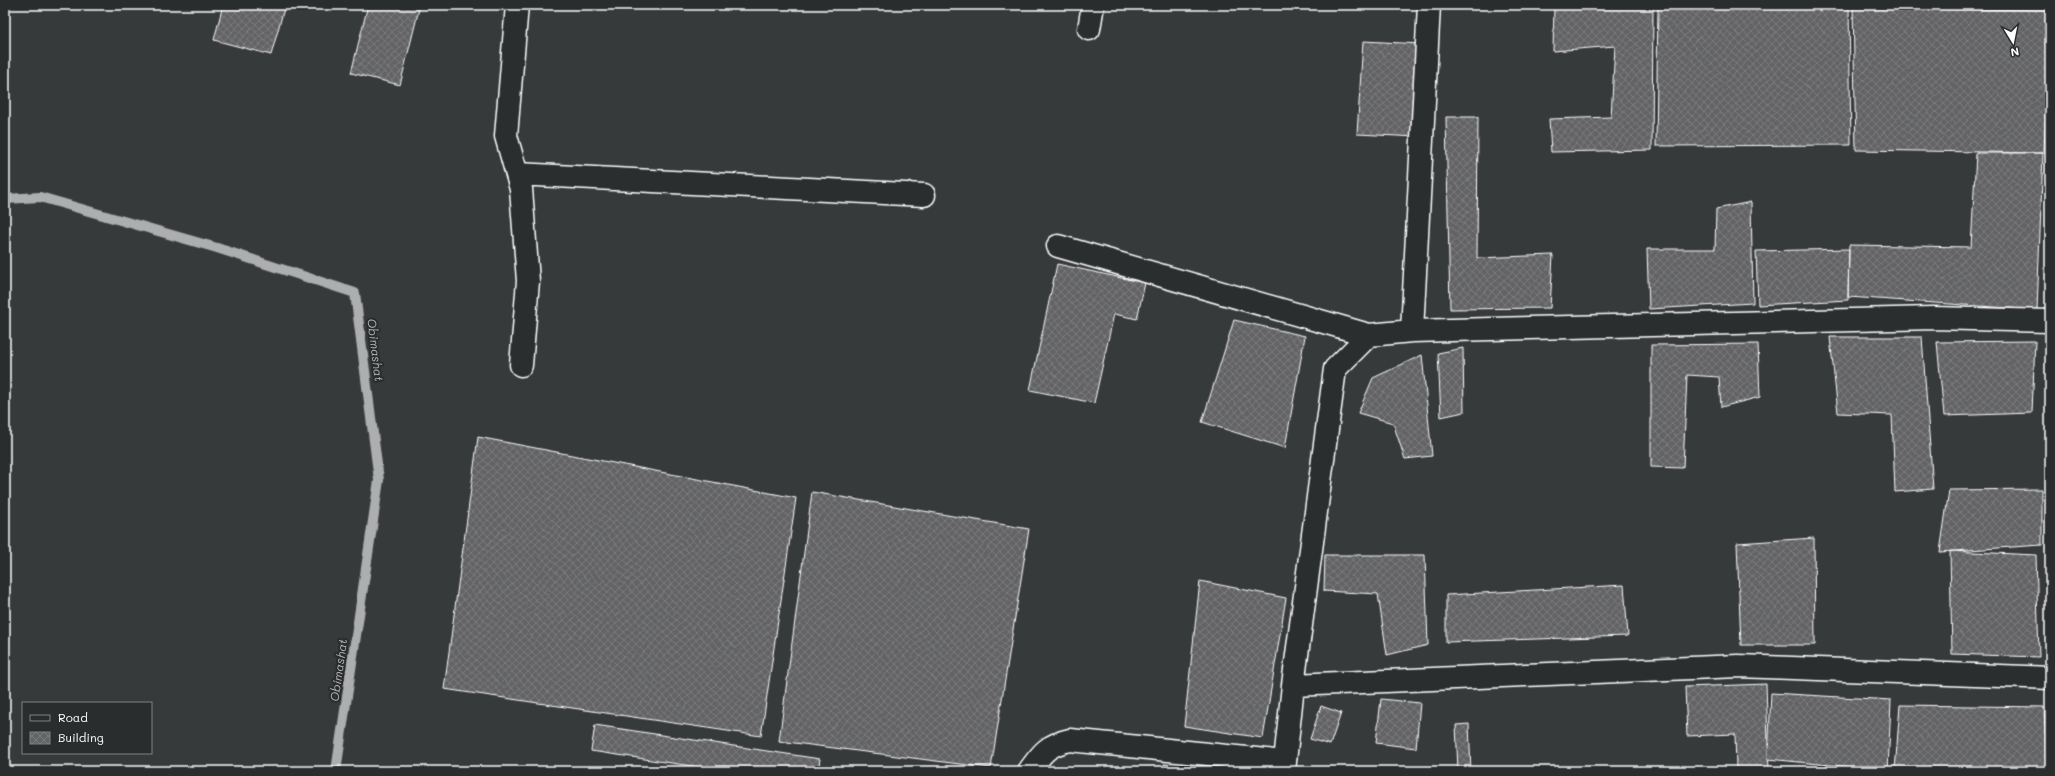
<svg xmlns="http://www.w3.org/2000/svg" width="2055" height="776" font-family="Mali,sans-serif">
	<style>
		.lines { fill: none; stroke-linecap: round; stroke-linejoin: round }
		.stream { stroke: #adaeaf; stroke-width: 10 }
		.building { fill: url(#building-cross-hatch); stroke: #fff }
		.minor-casing { stroke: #fff; stroke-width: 25 }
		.minor { stroke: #2a2d2e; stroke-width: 22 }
		.labels { text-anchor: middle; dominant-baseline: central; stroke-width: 4; stroke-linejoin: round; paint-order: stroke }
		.water-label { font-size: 12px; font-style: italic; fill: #b4b5b5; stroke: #2a2d2e }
	</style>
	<defs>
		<pattern id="building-cross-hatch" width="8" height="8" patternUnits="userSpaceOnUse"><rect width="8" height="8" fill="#636465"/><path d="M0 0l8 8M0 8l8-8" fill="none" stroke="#7a7b7c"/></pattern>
	</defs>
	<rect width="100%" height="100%" fill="#373a3b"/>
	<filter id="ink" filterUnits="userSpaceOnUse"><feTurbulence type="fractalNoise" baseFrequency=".025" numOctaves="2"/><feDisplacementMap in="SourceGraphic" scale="8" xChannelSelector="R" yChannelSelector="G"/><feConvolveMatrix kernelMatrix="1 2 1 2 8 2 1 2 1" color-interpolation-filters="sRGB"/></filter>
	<g filter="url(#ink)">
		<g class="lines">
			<path class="stream" d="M 5,199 L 40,197 L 217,248 L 355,293 L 379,480 L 336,771"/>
		</g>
		<path class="building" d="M 223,5 L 285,5 L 271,55 L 214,40 Z
			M 368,5 L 420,5 L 400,85 L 351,73 Z
			M 1554,5 L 1653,6 L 1652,150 L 1551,152 L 1549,119 L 1611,117 L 1615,46 L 1553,51 Z
			M 1658,8 L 1849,8 L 1851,145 L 1656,146 Z
			M 1853,8 L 2050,10 L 2044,153 L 1856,150 Z
			M 1363,41 L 1422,44 L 1417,137 L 1357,134 Z
			M 1446,117 L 1478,117 L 1477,258 L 1553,255 L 1550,308 L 1450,309 Z
			M 1976,153 L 2043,153 L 2037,310 L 1848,297 L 1849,245 L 1971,247 Z
			M 1751,202 L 1753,303 L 1649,309 L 1647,249 L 1715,249 L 1716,209 Z
			M 2050,208 L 2050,295 L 2047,294 Z
			M 1849,249 L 1848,300 L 1758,305 L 1756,251 Z
			M 1057,264 L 1145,283 L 1137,319 L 1114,314 L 1094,403 L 1030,390 Z
			M 1234,320 L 1305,336 L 1285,448 L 1202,422 Z
			M 1830,337 L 1922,337 L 1933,489 L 1895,492 L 1892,415 L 1838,413 Z
			M 2035,341 L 2032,413 L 1944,416 L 1937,342 Z
			M 1758,344 L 1760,397 L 1721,407 L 1719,377 L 1687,375 L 1683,468 L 1651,467 L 1651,345 Z
			M 1463,348 L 1464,412 L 1441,417 L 1438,353 Z
			M 1422,355 L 1432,456 L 1405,459 L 1393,423 L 1358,413 L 1373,378 Z
			M 478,437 L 796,498 L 761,736 L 444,689 Z
			M 2042,489 L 2042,545 L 1940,552 L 1949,490 Z
			M 812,492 L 1029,529 L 991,768 L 779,741 Z
			M 1814,538 L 1815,645 L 1741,645 L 1737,543 Z
			M 1950,551 L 2036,555 L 2039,657 L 1952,654 Z
			M 1325,555 L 1425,555 L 1428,645 L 1387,655 L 1378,594 L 1324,591 Z
			M 1200,581 L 1286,598 L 1263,738 L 1184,726 Z
			M 1624,585 L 1628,636 L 1446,642 L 1446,595 Z
			M 1766,684 L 1769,771 L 1691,771 L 1736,769 L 1735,734 L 1687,736 L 1685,687 Z
			M 1771,693 L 1891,700 L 1888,771 L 1850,771 L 1850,767 L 1768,759 Z
			M 1381,699 L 1420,703 L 1416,748 L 1376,743 Z
			M 1900,705 L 2044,707 L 2047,771 L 1895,771 Z
			M 1321,706 L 1341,713 L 1330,745 L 1310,739 Z
			M 1469,724 L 1471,771 L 1458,771 L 1456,725 Z
			M 595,725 L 820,759 L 818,771 L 725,771 L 591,751 Z
			M 1164,764 L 1225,771 L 1164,771 Z
			M 483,768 L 502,771 L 482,771 Z"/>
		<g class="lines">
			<defs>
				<path id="minor" d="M 517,5 L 506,136 L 521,189 L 528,281 L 521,365
					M 1089,29 L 1093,5
					M 517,174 L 924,195
					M 1058,246 L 1369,335
					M 1412,331 L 1429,5
					M 1293,685 L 1738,666 L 2050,678
					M 1029,771 C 1042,753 1047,745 1070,740 L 1285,762
					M 1284,771 L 1293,685 L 1335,369 L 1369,335 L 1412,331 L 1933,318 L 2050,321"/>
			</defs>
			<use href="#minor" class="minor-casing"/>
			<use href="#minor" class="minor"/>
		</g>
	</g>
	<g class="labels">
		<g class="water-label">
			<text transform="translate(376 350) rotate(83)">Obimashat</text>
			<text transform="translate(338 670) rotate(-82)">Obimashat</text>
		</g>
	</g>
	<rect width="2055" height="776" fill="none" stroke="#2a2d2e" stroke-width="20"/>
	<rect x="10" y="10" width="2035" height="756" fill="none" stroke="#fff" stroke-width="1.5" filter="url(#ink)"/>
	<rect x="22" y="702" width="130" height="52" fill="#2a2d2e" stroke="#7f8182"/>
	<rect x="30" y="715" width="20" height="6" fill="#2a2d2e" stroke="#7f8182"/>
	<text x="58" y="722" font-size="12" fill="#ffffff">Road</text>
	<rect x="30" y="732" width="20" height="12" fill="url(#building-cross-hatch)" stroke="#7f8182"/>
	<text x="58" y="742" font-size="12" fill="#ffffff">Building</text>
	<g transform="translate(2013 42) rotate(170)" stroke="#2a2d2e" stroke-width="3" paint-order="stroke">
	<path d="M0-3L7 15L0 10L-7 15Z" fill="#ffffff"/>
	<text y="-6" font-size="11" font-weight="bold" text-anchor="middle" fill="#ffffff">N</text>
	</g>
</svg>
